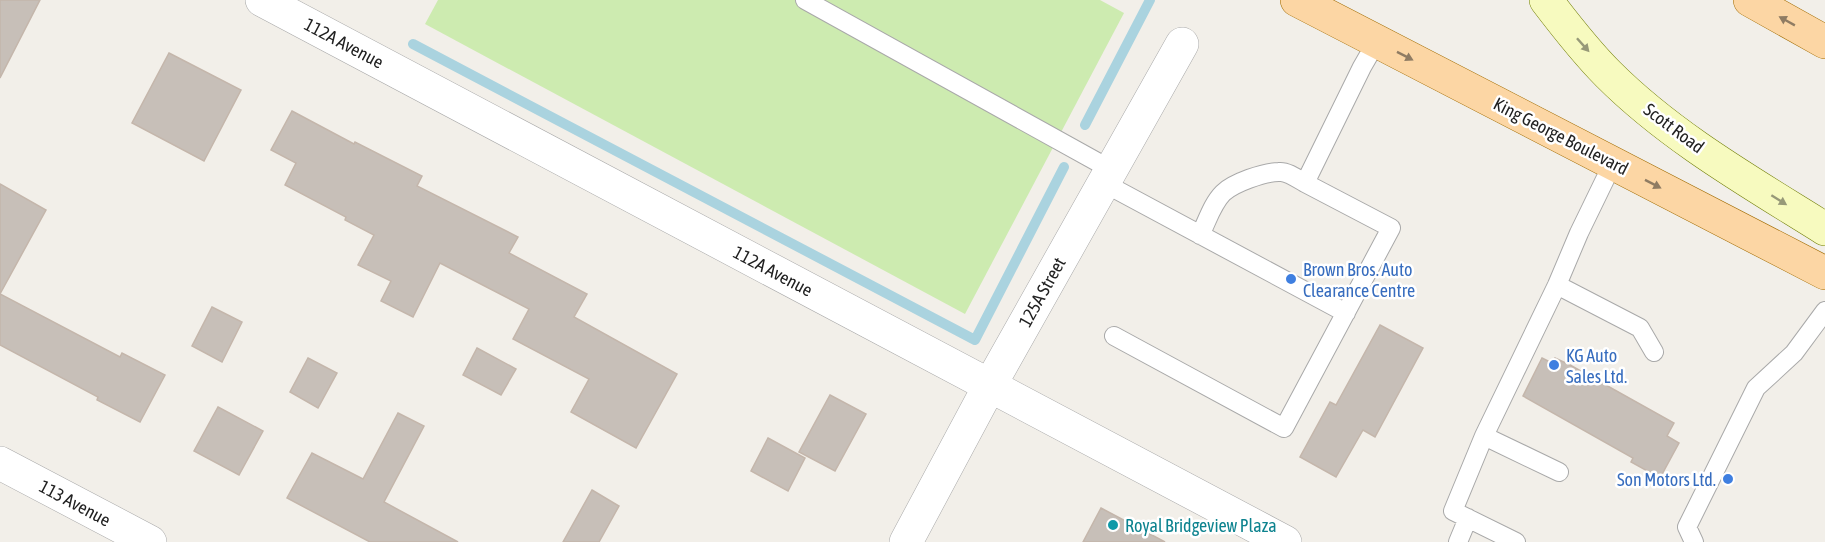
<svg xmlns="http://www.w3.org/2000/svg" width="1825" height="542" font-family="'Asap Condensed',sans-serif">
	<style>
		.grass { fill: #cdebb0 }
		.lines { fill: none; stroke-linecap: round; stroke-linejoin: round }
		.stream { stroke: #aad3df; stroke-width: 10 }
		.building { fill: #c7bfb8; stroke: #c4b6ab; stroke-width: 1.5 }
		.lane-casing { stroke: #a9a9a9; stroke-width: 20 }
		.street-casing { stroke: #a9a9a9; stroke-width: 34 }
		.secondary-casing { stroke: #707d05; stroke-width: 34 }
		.primary-casing { stroke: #a06b00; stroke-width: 34 }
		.lane { stroke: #fff; stroke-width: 18 }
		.street { stroke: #fff; stroke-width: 33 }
		.secondary { stroke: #f7fabf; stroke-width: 33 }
		.primary { stroke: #fcd6a4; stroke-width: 33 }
		.oneway { fill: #8f7c63 }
		.oneway2 { fill: #979978 }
		.shop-dot { fill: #3f7fe0; stroke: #fff; stroke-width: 2 }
		.culture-dot { fill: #0f9aa8; stroke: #fff; stroke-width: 2 }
		.labels { text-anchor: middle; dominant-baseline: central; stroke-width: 5; stroke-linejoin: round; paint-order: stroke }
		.street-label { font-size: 18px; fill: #222; stroke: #fff }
		.shop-label { font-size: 18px; fill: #366cbe; stroke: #fff; text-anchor: start }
		.culture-label { font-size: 18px; fill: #0d838f; stroke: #fff; text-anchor: start }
	</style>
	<rect width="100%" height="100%" fill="#f2efe9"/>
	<path class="grass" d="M 438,0 L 1100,0 L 1124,13 L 965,314 L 425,24 Z"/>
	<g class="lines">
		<path class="stream" d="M 413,44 L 975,340 L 1064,167
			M 1085,125 L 1150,0"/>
	</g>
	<path class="building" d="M 0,0 L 40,0 L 0,78 Z
		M 169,53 L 241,90 L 204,161 L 132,123 Z
		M 292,111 L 354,144 L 355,142 L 422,176 L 417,186 L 518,237 L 509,253 L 587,294 L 574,317 L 677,374 L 636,448 L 571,412 L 589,379 L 513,339 L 529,309 L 440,263 L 413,317 L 381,301 L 391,281 L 358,265 L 374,235 L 345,220 L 346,217 L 285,185 L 296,163 L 271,150 Z
		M 0,184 L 46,210 L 0,294 L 120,357 L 122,353 L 165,375 L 140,422 L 97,400 L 98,397 L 0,345 Z
		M 212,307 L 242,322 L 222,362 L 192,346 Z
		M 1380,325 L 1423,348 L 1375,437 L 1363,430 L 1336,477 L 1300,457 L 1330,402 L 1336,405 Z
		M 477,348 L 516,369 L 501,395 L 463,375 Z
		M 308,358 L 337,373 L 318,408 L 290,392 Z
		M 1542,358 L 1552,363 L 1555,358 L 1570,365 L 1674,423 L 1667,436 L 1679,443 L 1660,478 L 1631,462 L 1633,458 L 1523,396 Z
		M 830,395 L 866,414 L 835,471 L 799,452 Z
		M 218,407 L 263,431 L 239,475 L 194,451 Z
		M 398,413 L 424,426 L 384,502 L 458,542 L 370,542 L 287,498 L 312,453 L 363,479 Z
		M 768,438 L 805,458 L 788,491 L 751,471 Z
		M 592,490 L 619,506 L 599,542 L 563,542 Z
		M 1101,508 L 1165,542 L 1083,542 Z"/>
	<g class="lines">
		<defs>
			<path id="lane" d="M 805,0 L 1110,169
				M 1102,182 L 1346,313
				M 1200,235 C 1207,222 1212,204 1223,193 C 1233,183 1264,172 1279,172 C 1287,171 1298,179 1305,183
				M 1557,285 L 1640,328 L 1654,352
				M 1114,336 L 1284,428 L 1391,228 L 1305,183 L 1362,67 L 1377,41
				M 1484,436 L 1559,472
				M 1458,542 L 1468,518
				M 1516,542 L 1453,511 L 1484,436 L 1557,285 L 1579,233 L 1613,163
				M 1694,542 L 1687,527 L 1756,388 L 1794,353 L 1825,311"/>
			<path id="street" d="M 262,0 L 1285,542
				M 0,463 L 150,542
				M 906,542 L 990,385 L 1182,44"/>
			<path id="secondary" d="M 1546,0 C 1565,25 1585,51 1608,74 C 1671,137 1750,182 1825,229"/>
			<path id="primary" d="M 1297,0 L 1825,273
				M 1750,0 L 1825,42"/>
		</defs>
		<use href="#lane" class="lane-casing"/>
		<use href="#street" class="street-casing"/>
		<use href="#secondary" class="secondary-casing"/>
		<use href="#primary" class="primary-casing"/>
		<use href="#lane" class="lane"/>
		<use href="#street" class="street"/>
		<use href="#secondary" class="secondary"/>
		<use href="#primary" class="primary"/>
	</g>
	<defs><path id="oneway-solid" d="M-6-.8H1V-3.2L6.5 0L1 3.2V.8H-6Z" transform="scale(1.5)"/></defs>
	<g class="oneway">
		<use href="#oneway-solid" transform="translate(1787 21) rotate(-151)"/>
		<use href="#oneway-solid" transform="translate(1405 56) rotate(27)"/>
		<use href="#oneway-solid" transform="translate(1653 184) rotate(27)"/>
	</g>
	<g class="oneway2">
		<use href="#oneway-solid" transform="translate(1583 45) rotate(48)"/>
		<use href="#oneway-solid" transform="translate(1779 200) rotate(32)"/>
	</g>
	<g class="shop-dot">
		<circle cx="1291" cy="279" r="6"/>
		<circle cx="1554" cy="365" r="6"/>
		<circle cx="1728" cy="479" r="6"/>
	</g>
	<circle class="culture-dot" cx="1113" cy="525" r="6"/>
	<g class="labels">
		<g class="street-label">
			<text transform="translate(344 43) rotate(28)">112A Avenue</text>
			<text transform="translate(1674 128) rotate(37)">Scott Road</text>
			<text transform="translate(1561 136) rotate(27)">King George Boulevard</text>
			<text transform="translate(773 271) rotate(28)">112A Avenue</text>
			<text transform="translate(1042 292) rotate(-61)">125A Street</text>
			<text transform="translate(75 503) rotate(28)">113 Avenue</text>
		</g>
		<g class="shop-label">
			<text x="1303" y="269">Brown Bros. Auto<tspan x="1303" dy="21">Clearance Centre</tspan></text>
			<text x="1566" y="355">KG Auto<tspan x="1566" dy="21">Sales Ltd.</tspan></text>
			<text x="1716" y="479" text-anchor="end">Son Motors Ltd.</text>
		</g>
		<g class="culture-label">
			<text x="1125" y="525">Royal Bridgeview Plaza</text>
		</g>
	</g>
</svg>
